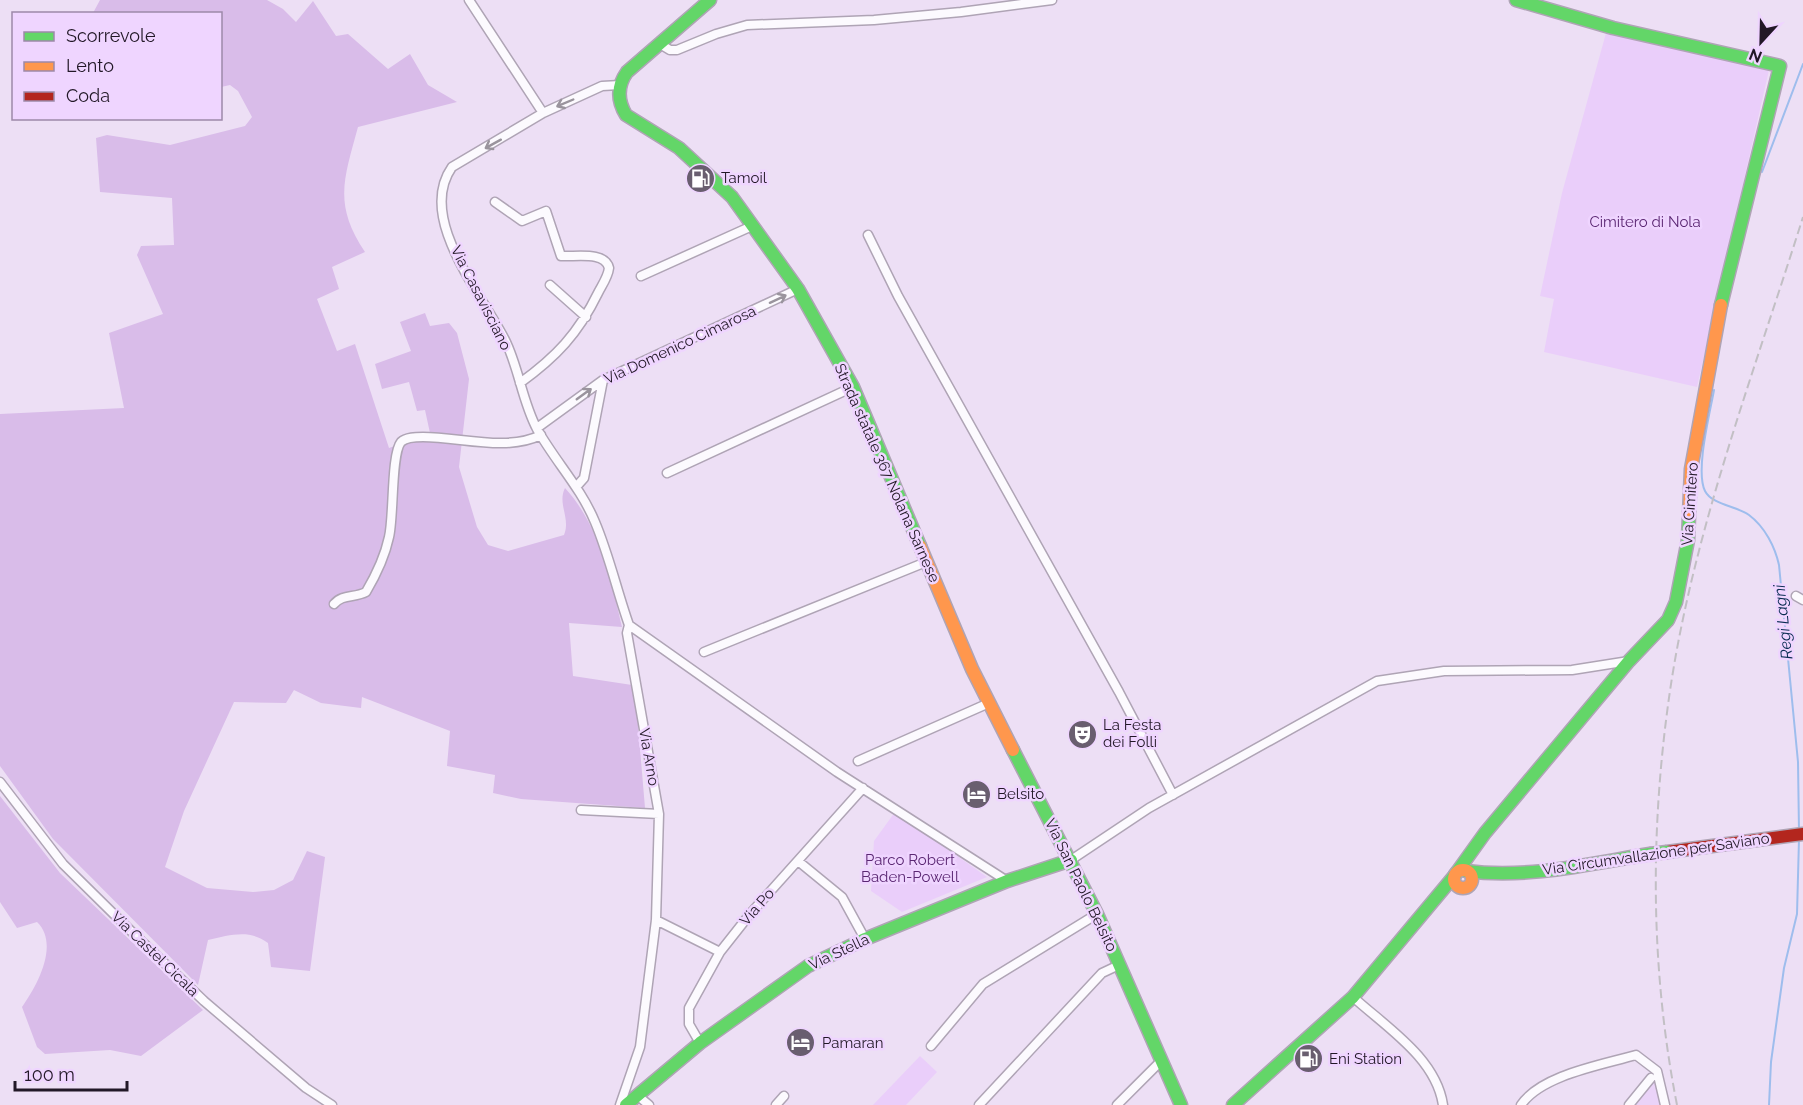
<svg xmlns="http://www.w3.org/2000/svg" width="1803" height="1105" font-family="Raleway,sans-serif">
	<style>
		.built { fill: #ead3f8 }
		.green { fill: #eacefa }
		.forest { fill: #d9bce9 }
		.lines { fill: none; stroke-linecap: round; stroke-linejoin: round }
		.stream { stroke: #9ebded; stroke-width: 2 }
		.street-casing { stroke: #afa4b5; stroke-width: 11 }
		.fast-casing { stroke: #afa4b5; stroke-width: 15 }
		.slow-casing { stroke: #afa4b5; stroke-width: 15 }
		.jam-casing { stroke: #afa4b5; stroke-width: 15 }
		.street { stroke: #fcfafe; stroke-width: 8 }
		.fast { stroke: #63d668; stroke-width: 12 }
		.slow { stroke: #ff974d; stroke-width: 12 }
		.jam { stroke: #b3261e; stroke-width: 12 }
		.rail { stroke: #c2bfc4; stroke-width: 2; stroke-dasharray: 9 4.5; stroke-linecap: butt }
		.fast-bridge-casing { stroke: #afa4b5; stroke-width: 15; stroke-linecap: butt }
		.fast-bridge { stroke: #63d668; stroke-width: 12 }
		.oneway { stroke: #9a949d }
		.labels { text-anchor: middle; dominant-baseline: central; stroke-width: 5; stroke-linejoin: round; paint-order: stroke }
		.poi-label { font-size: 15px; fill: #221827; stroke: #efd5ff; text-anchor: start }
		.park-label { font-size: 15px; fill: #5b2773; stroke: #efd5ff }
		.street-label { font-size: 15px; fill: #221827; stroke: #efd5ff }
		.water-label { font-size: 16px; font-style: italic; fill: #082c51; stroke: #efd5ff }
	</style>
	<rect width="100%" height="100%" fill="#eddff5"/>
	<path class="built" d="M 1656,1079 L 1662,1105 L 1635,1105 Z"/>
	<path class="green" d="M 1606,33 L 1769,70 L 1697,387 L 1544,352 L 1554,299 L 1540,296 L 1562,193 Z
		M 895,812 L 987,877 L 902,912 L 871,891 L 874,841 Z
		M 920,1056 L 937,1072 L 906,1105 L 873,1105 Z"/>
	<path class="forest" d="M 100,0 L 267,0 L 283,9 L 296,22 L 313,1 L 336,36 L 348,34 L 388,69 L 410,54 L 428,85 L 457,102 L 358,127 C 344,179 333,204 365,252 L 332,267 L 339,289 L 317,299 L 337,351 L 355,344 L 389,448 L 430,433 L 425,410 L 417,411 L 409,382 L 382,389 L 375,364 L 411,351 L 400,322 L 425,313 L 430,326 L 449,323 L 457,333 L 469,379 L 459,467 L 477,527 L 488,545 L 508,551 L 564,535 C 571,518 557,504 565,488 C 599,525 611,579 622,627 L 569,623 L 573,676 L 632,685 L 637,713 L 645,808 L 521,799 L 493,793 L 495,775 L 447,766 L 450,731 L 362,697 L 361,708 L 321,703 L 294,690 L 286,703 L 234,702 L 184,811 L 165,867 L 207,888 L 253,892 L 274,890 L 293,880 L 307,851 L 325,857 L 310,971 L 271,967 L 268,943 C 250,929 230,935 208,940 L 198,985 L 53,839 L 0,766 L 0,414 L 124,408 L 109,333 L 163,314 L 137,255 L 141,246 L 174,245 L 172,198 L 100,192 L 96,138 L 107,135 L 170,145 L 245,126 L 252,117 L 238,91 L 230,85 L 221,87 L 220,14 L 93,13 Z
		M 0,796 L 60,873 L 203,1010 L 141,1056 L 110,1050 L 45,1054 L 37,1047 L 22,1007 C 37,986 60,944 37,922 L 17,928 L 0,902 Z"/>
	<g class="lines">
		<path class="stream" d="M 1762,172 L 1803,64
			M 1714,390 C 1710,413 1695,471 1705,491 C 1712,505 1737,506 1749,515 C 1765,527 1775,547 1779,565 L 1798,762 L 1799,831
			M 1769,1105 L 1771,1062 L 1784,968 L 1797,914 L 1799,839"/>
		<defs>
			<path id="street" d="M 469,0 L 543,113 L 602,86 L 620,85
				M 660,44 L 670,50 L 677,50 L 716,34 L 747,25 L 874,20 L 961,12 L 1052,0
				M 543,113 L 452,167 C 416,218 482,294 505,340 C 519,368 522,401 537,429 C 555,461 581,488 595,522 C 609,555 617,591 629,625 L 627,633 L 659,814 L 656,920 L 640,1047 L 620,1105
				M 495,202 L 522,221 L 546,211 L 561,256 C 576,257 605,251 609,268 C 608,277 602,285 598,293 C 578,334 556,357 520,383
				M 868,235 L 898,296 L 1119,692 L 1173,795
				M 641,276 L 752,226
				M 550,285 L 586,317
				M 537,428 L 603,380 L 798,289
				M 667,473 L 853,387
				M 576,487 L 584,478 L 603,380
				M 1796,596 L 1803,600
				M 334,604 C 342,594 355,598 366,592 C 376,575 385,556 389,537 C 394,517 391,454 401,442 C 406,437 416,437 423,437 C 461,437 506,452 541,435
				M 629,625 L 837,772 L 1007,881
				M 704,652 L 926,562
				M 858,761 L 989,703
				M 0,782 L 63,864 L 135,935 L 204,1001 L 306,1088 L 332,1105
				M 581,810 L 659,814
				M 1071,860 L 1149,808 L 1377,681 L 1444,671 L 1572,670 L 1629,661
				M 798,861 L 842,897 L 865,939
				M 656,920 L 720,952
				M 1353,997 C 1386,1027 1436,1058 1443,1105
				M 700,1043 L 689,1024 L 689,1008 L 720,952 L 750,914 L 863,788
				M 931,1046 L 983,984 L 1097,914
				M 637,1095 L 649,1105
				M 776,1105 L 784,1096
				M 979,1105 L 1102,973 L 1119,965
				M 1117,1105 L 1160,1062
				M 1521,1105 C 1541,1075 1602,1065 1636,1055 L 1657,1071 L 1665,1105
				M 1629,1105 L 1651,1078"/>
			<path id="fast" d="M 710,0 L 627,72 C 617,86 617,100 626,115 L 679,148 L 732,197 L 798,289 L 853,387 L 920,546
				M 1516,0 L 1613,28 L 1780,66 L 1721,305
				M 1013,750 L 1097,914 L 1181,1105
				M 1466,871 C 1528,879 1589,864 1650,854
				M 1457,872 L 1485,833 L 1629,661 L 1668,620 L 1676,602 L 1688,540 L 1689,515
				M 626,1105 L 700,1043 L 808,966 L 865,939 L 1007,881 L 1071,860
				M 1233,1105 L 1353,997 L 1455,875"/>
			<path id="slow" d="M 1689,515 L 1691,469 L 1721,305
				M 920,546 L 972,669 L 1013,750
				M1454 879a9 9 0 1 1 18 0a9 9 0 1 1-18 0Z"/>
			<path id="jam" d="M 1667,852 L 1803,834"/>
		</defs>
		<use href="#street" class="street-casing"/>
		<use href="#fast" class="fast-casing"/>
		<use href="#slow" class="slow-casing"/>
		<use href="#jam" class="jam-casing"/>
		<use href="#street" class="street"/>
		<use href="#fast" class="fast"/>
		<use href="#slow" class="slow"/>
		<use href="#jam" class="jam"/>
		<path class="rail" d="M 1677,1105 C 1651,973 1650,838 1668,705 C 1690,540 1753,376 1803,217"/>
		<defs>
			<path id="fast-bridge" d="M 1650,854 L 1667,852"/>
		</defs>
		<use href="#fast-bridge" class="fast-bridge-casing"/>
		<use href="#fast-bridge" class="fast-bridge"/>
	</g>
	<defs><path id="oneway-shaft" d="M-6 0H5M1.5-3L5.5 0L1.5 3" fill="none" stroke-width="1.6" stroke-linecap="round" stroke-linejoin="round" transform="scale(1.5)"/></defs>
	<g class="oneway">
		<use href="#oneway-shaft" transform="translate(565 103) rotate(157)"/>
		<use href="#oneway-shaft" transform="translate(493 144) rotate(151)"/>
		<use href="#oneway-shaft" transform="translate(778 299) rotate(-25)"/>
		<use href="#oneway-shaft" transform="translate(584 394) rotate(-36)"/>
	</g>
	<defs>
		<symbol id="fuel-disc" viewBox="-11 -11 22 22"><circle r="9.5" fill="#695e6f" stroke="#efd5ff"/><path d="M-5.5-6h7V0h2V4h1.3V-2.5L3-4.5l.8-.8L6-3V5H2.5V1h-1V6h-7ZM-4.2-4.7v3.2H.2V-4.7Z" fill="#fff"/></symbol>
		<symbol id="theatre-disc" viewBox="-11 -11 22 22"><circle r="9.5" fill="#695e6f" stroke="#efd5ff"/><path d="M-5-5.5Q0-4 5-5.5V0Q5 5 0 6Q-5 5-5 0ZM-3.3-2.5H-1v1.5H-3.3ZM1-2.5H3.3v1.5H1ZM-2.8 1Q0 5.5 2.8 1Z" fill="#fff"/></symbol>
		<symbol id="hotel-disc" viewBox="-11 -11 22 22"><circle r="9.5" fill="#695e6f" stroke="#efd5ff"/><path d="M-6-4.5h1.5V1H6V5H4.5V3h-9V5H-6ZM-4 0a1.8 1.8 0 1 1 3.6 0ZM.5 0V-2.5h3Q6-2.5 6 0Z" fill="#fff"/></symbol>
	</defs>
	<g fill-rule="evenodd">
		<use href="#fuel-disc" x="684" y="162" width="33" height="33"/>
		<use href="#theatre-disc" x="1066" y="718" width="33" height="33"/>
		<use href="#hotel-disc" x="960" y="778" width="33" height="33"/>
		<use href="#hotel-disc" x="784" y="1026" width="33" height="33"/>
		<use href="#fuel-disc" x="1292" y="1042" width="33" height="33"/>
	</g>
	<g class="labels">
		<g class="poi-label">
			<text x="721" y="178">Tamoil</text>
			<text x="1103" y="725">La Festa<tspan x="1103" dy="17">dei Folli</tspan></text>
			<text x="997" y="794">Belsito</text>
			<text x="822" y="1043">Pamaran</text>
			<text x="1329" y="1059">Eni Station</text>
		</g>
		<g class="park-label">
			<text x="1645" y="222">Cimitero di Nola</text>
			<text x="910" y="860">Parco Robert<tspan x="910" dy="17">Baden-Powell</tspan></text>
		</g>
		<g class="street-label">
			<text transform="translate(481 298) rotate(63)">Via Casavisciano</text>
			<text transform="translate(680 345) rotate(-25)">Via Domenico Cimarosa</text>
			<text transform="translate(887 473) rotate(66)">Strada statale 367 Nolana Sarnese</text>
			<text transform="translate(1690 504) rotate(-86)">Via Cimitero</text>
			<text transform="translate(649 757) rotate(80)">Via Arno</text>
			<text transform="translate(1656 854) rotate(-8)">Via Circumvallazione per Saviano</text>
			<text transform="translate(1081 885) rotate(64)">Via San Paolo Belsito</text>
			<text transform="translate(757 907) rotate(-49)">Via Po</text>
			<text transform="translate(839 952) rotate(-25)">Via Stella</text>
			<text transform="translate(155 954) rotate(44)">Via Castel Cicala</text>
		</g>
		<g class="water-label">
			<text transform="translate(1783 622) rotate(-96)">Regi Lagni</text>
		</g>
	</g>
	<rect x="12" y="12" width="210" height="108" fill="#efd5ff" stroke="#9d89a9" stroke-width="1.5"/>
	<rect x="24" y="32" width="30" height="9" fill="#63d668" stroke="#9d89a9" stroke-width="1.5"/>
	<text x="66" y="42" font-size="18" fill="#221827">Scorrevole</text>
	<rect x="24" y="62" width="30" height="9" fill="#ff974d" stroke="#9d89a9" stroke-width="1.5"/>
	<text x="66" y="72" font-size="18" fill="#221827">Lento</text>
	<rect x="24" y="92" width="30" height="9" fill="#b3261e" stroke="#9d89a9" stroke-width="1.5"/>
	<text x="66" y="102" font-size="18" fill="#221827">Coda</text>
	<g transform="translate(1761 42) rotate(202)" stroke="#efd5ff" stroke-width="4.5" paint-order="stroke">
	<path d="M0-4.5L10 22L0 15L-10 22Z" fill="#221827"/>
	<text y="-9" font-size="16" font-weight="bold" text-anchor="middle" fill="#221827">N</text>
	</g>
	<path d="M15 1081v9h112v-9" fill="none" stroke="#221827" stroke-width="3"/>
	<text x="24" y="1081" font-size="18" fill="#221827" stroke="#efd5ff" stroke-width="4.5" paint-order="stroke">100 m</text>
</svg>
